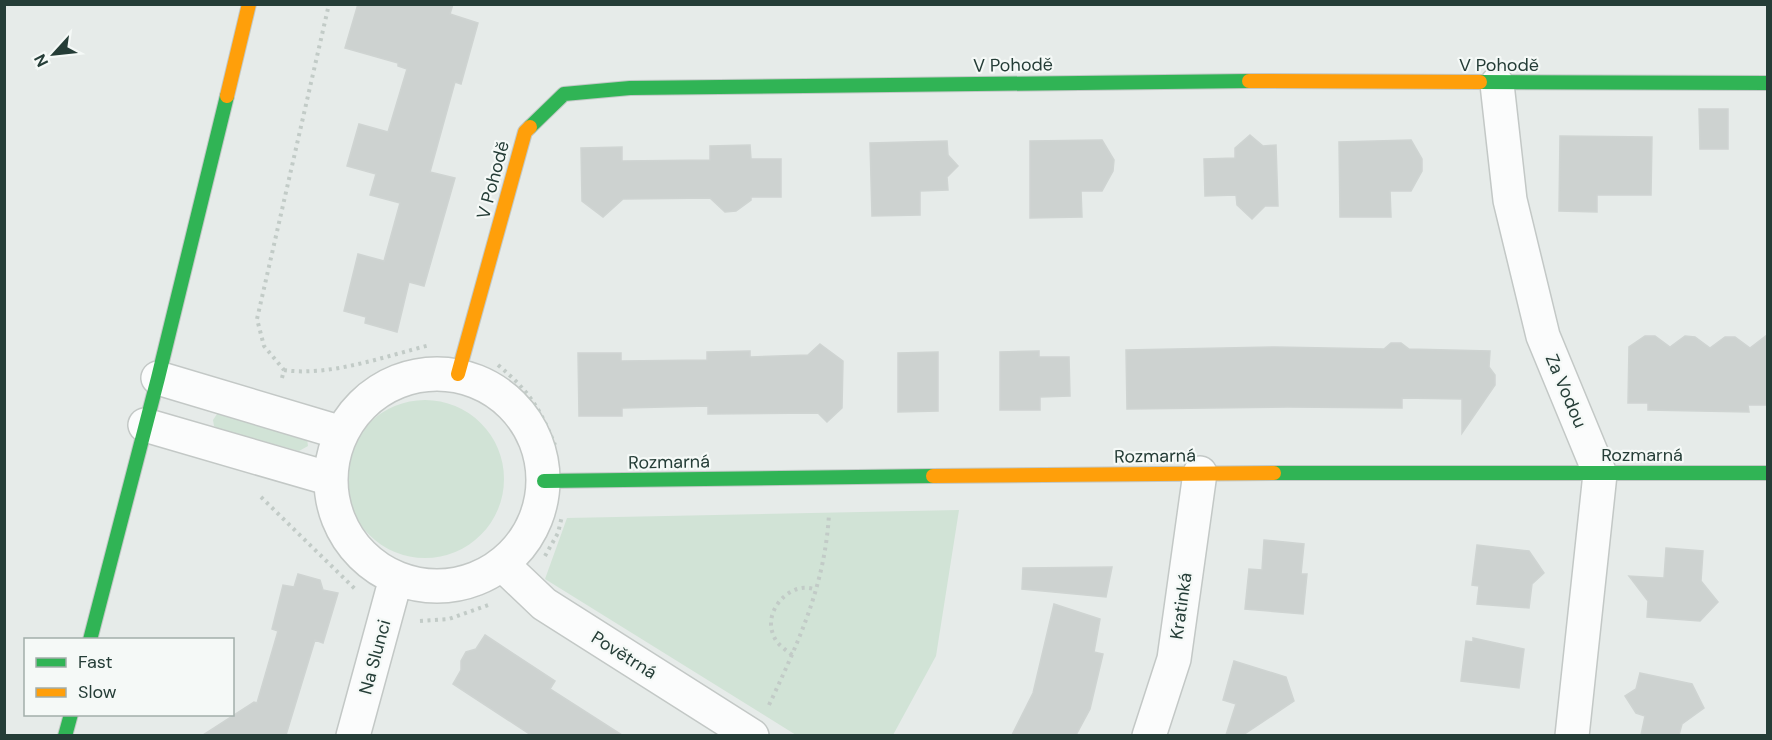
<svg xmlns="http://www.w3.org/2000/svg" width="1772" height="740" font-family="'DM Sans',sans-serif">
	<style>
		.green { fill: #d1e3d6 }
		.building { fill: #cdd2d0; stroke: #cfd4d2; stroke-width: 1.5 }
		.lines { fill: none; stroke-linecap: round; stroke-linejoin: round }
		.street-casing { stroke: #c3c8c6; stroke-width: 36 }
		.fast-casing { stroke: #c2c8c6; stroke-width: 16 }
		.slow-casing { stroke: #c2c8c6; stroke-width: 16 }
		.path { stroke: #c2cbc7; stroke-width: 4; stroke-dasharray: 3 4.5; stroke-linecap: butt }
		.street { stroke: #fbfcfc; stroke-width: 33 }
		.fast { stroke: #30b455; stroke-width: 14 }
		.slow { stroke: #ff9f0a; stroke-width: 14 }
		.labels { text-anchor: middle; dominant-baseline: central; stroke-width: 4.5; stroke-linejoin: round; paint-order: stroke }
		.street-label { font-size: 18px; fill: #253d37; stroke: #f5f9f7 }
	</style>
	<rect width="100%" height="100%" fill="#e6ebe9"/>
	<path class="green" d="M346 479a79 79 0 1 1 158 0a79 79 0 1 1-158 0Z
		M 217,414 L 222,414 L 307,439 L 308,446 L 299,451 L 219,429 L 214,426 L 213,420 Z
		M 959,510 L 936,656 L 893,735 L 796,735 L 545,579 L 567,518 Z"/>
	<path class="building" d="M 358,4 L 453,4 L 450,14 L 478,23 L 461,84 L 455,82 L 430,172 L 455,178 L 424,286 L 409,282 L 397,332 L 365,323 L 366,317 L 344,311 L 358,254 L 384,261 L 400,203 L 370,195 L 376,174 L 347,166 L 359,124 L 388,132 L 407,69 L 398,66 L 398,63 L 345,48 Z
		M 1699,109 L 1728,109 L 1728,149 L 1700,149 Z
		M 1250,135 L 1263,146 L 1276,145 L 1278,206 L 1265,206 L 1252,219 L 1237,205 L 1236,195 L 1205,196 L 1204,159 L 1235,158 L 1235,148 Z
		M 1560,136 L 1652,137 L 1651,195 L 1597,195 L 1597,212 L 1559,211 Z
		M 1102,140 L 1114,160 L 1113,171 L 1102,191 L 1081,191 L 1082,217 L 1030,218 L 1030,141 Z
		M 1411,140 L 1422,159 L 1422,171 L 1411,191 L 1390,191 L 1391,217 L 1340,217 L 1339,142 Z
		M 947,141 L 948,155 L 958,166 L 947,177 L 948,190 L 920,191 L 920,215 L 872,216 L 870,143 Z
		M 750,145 L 751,159 L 781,159 L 781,197 L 751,197 L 751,200 L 736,211 L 725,212 L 710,198 L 623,199 L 603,217 L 582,201 L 581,148 L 622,147 L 622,161 L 710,160 L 710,146 Z
		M 1767,335 L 1767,405 L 1748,405 L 1749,412 L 1648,410 L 1648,403 L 1628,403 L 1629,347 L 1645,336 L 1655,336 L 1670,347 L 1685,336 L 1695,337 L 1710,348 L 1725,337 L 1735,337 L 1750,348 Z
		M 1391,343 L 1401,343 L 1409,349 L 1490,351 L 1489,367 L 1495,375 L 1495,385 L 1462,433 L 1462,399 L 1402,398 L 1402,408 L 1288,407 L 1127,409 L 1126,350 L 1275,347 L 1384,349 Z
		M 820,344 L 843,361 L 842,408 L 827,422 L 818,413 L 708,414 L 708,406 L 622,408 L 622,416 L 579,416 L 578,353 L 621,353 L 621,361 L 707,360 L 707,352 L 750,351 L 750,357 L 808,355 Z
		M 1039,351 L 1039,357 L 1069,357 L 1070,396 L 1040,397 L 1040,410 L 1000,410 L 1000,352 Z
		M 938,352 L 938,411 L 898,412 L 898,353 Z
		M 1264,540 L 1304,544 L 1301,574 L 1307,574 L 1303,614 L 1245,609 L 1249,569 L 1262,570 Z
		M 1477,545 L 1529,551 L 1544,573 L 1532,584 L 1529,608 L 1477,604 L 1479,586 L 1472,585 Z
		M 1666,548 L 1703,551 L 1701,581 L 1718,602 L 1700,621 L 1647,617 L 1648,601 L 1629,576 L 1664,578 Z
		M 1112,567 L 1106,597 L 1022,589 L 1023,568 Z
		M 298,574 L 320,580 L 323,590 L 338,593 L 323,643 L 315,640 L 286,735 L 203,735 L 254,702 L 257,703 L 278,631 L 272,629 L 283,585 L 294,587 Z
		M 1054,604 L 1100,619 L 1094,652 L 1103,654 L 1090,709 L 1076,735 L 1012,735 L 1033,693 Z
		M 485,635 L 555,681 L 550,689 L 622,735 L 531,735 L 453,684 L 461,670 L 461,661 L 466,652 L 476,649 Z
		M 1473,638 L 1524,649 L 1519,688 L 1461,681 L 1466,641 L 1473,642 Z
		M 1234,661 L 1286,677 L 1294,701 L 1243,735 L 1226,735 L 1236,704 L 1223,700 Z
		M 1640,673 L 1692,684 L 1704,708 L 1682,724 L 1679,735 L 1641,735 L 1645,716 L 1636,713 L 1625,696 L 1636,689 Z"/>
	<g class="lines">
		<defs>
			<path id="street" d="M 1497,84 L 1510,200 L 1543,336 L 1600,474 L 1572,736
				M331 480a106 106 0 1 1 212 0a106 106 0 1 1-212 0Z
				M 158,378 L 342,433
				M 145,425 L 331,479
				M 503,565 L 544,604 L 752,736
				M 353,736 L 396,578
				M 1149,736 L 1174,659 L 1200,473"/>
			<path id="fast" d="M 1480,82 L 1768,83
				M 530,127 L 564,94 L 630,88 L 1249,81
				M 1274,473 L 1768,473
				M 544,481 L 933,476
				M 90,640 L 158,378 L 227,96
				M 65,736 L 71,714"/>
			<path id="slow" d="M 1249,81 L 1480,82
				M 227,96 L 249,4
				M 458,374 L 525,132 L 530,127
				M 933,476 L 1274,473"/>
		</defs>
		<use href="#street" class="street-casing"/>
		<use href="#fast" class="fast-casing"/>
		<use href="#slow" class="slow-casing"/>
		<path class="path" d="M 498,365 C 530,392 539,407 555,445
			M 284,370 C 329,377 386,356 430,345
			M 282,378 L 284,370 L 264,346 L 257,319 L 329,4
			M 261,497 L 355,589
			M 545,556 L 558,533 L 562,516
			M 420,621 L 449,619 L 491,604
			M 792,655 C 785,649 776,644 773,634 C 763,610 792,579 816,590
			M 769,705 C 799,641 825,585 829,514"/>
		<use href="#street" class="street"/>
		<use href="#fast" class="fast"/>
		<use href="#slow" class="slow"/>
	</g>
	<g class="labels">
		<g class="street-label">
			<text transform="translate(1013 65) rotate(-1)">V Pohodě</text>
			<text x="1499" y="65">V Pohodě</text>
			<text transform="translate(493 180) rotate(-75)">V Pohodě</text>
			<text transform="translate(1566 391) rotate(67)">Za Vodou</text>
			<text x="1642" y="455">Rozmarná</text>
			<text transform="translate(1155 456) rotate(-1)">Rozmarná</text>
			<text transform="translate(669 462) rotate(-1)">Rozmarná</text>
			<text transform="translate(1181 606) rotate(-82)">Kratinká</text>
			<text transform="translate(624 655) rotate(32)">Povětrná</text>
			<text transform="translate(375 657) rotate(-75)">Na Slunci</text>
		</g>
	</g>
	<rect width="1772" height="740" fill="none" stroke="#253d37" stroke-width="12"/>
	<rect x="24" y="638" width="210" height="78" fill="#f5f9f7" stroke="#a2aeaa" stroke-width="1.5"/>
	<rect x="36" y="658" width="30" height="9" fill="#30b455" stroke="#a2aeaa" stroke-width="1.5"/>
	<text x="78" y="668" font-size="18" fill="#253d37">Fast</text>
	<rect x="36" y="688" width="30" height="9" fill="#ff9f0a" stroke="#a2aeaa" stroke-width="1.5"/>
	<text x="78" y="698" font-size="18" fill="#253d37">Slow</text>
	<g transform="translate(54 54) rotate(243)" stroke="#f5f9f7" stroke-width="4.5" paint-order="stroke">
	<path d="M0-4.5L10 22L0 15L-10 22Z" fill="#253d37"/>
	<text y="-9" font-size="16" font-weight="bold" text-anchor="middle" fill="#253d37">N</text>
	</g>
</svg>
